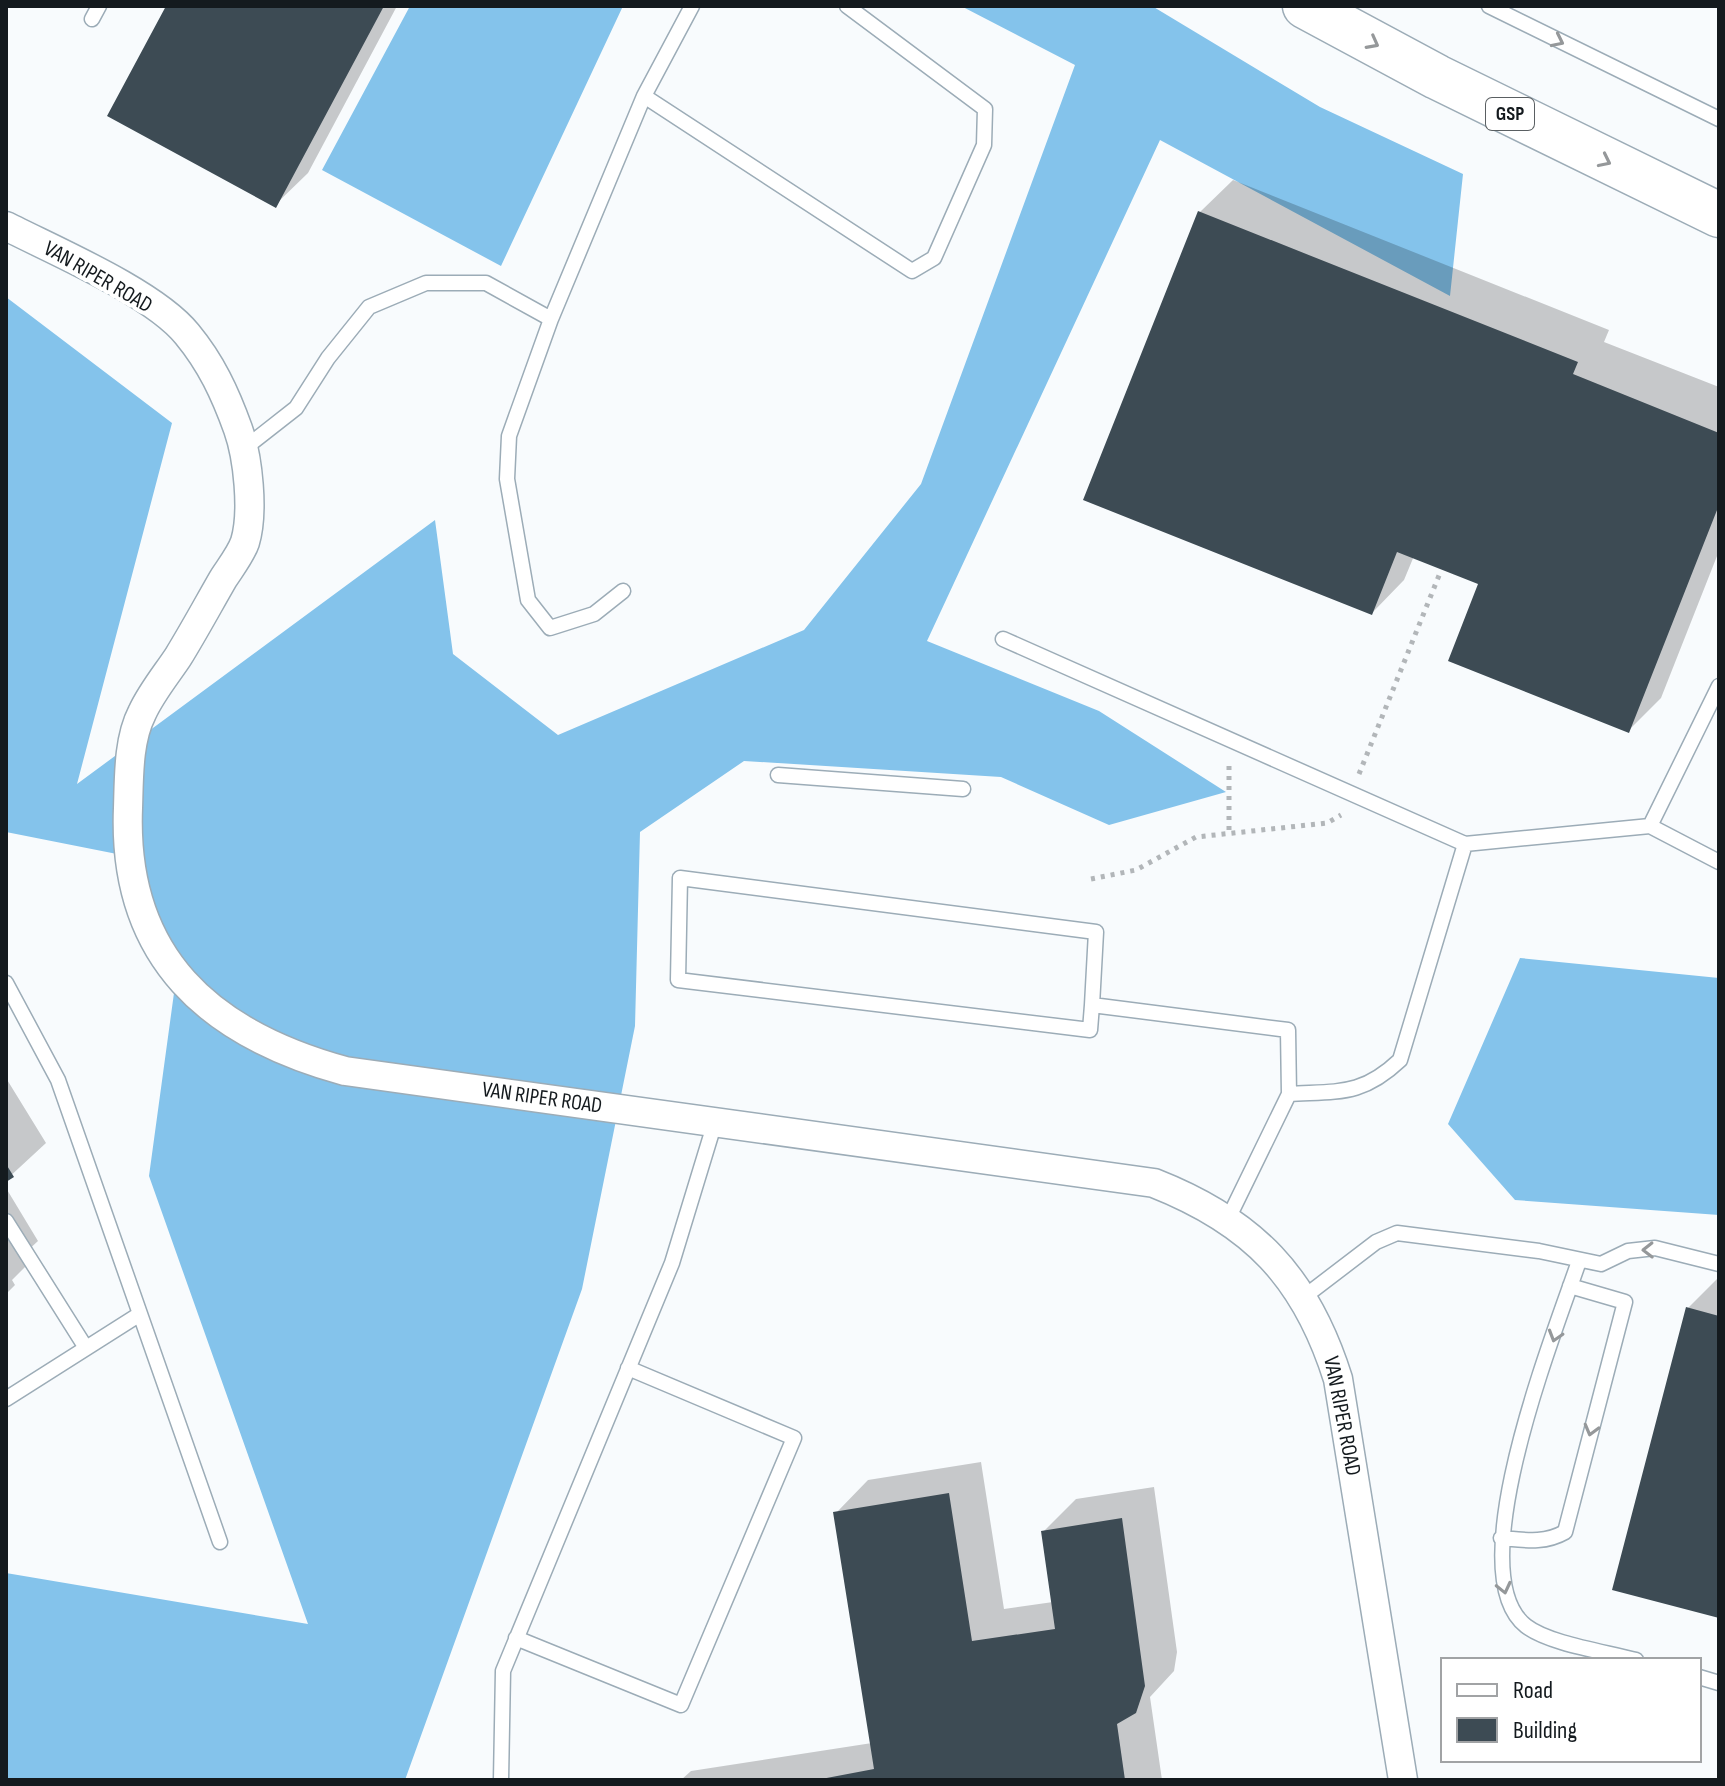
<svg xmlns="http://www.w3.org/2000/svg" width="1725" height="1786" font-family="'Sofia Sans Condensed',sans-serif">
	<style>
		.forest { fill: #84c3eb }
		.shadow { fill: #0003 }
		.building { fill: #3d4b54 }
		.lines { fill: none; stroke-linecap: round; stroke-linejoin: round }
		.service-casing { stroke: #9cacb7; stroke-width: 17 }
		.minor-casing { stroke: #9cacb7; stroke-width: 31 }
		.motorway-casing { stroke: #9cacb7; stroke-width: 47 }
		.path { stroke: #b2b6b9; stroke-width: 5; stroke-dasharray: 4 6; stroke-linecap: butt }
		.service { stroke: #fff; stroke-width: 14 }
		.minor { stroke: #fff; stroke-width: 28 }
		.motorway { stroke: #fff; stroke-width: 44 }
		.oneway { stroke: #95989a }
		.labels { text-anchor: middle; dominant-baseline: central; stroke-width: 8; stroke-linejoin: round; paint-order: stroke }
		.shield { fill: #fff; stroke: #5a5f62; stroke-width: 2 }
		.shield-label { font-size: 20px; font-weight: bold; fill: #141a1e }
		.street-label { font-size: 22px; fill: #141a1e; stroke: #fff }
	</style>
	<rect width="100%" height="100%" fill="#f8fbfd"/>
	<path class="forest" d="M 410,6 L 623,6 L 501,266 L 322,170 Z
		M 961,6 L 1152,6 L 1320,107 L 1463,174 L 1450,296 L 1160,140 L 927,641 L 1099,711 L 1226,792 L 1109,825 L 1001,777 L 744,761 L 640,832 L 635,1026 L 582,1289 L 405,1780 L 6,1780 L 6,1573 L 308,1624 L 149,1176 L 177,971 L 122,855 L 6,832 L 6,297 L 172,423 L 77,784 L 435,520 L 453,654 L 558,735 L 804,630 L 921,484 L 1075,65 Z
		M 1520,958 L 1719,978 L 1719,1215 L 1515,1200 L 1448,1124 Z"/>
	<path class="shadow" d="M 168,6 L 397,6 L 308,173 L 275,205 Z
		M 1233,180 L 1609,330 L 1604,342 L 1719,387 L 1719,551 L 1661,698 L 1628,731 L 1481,583 L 1414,556 L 1404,580 L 1372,613 L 1200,212 Z
		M 6,1078 L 46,1143 L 6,1180 Z
		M 6,1188 L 38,1241 L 23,1255 L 29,1263 L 12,1280 L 15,1285 L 6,1294 Z
		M 1719,1277 L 1719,1616 L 1688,1308 Z
		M 981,1462 L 1004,1609 L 1053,1602 L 1043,1532 L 1076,1499 L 1154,1487 L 1177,1652 L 1174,1671 L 1150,1697 L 1162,1780 L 681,1780 L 691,1771 L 872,1743 L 836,1513 L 868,1480 Z"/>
	<path class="building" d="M 166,6 L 384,6 L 276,208 L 107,116 Z
		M 1198,211 L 1578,362 L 1573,374 L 1719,433 L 1719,505 L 1629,733 L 1448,661 L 1478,584 L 1397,552 L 1372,615 L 1083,500 Z
		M 6,1164 L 14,1177 L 6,1182 Z
		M 1686,1307 L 1719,1316 L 1719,1618 L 1612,1590 Z
		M 949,1493 L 972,1641 L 1055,1629 L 1041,1531 L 1122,1518 L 1145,1686 L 1136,1713 L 1117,1724 L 1125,1780 L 816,1780 L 874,1769 L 833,1512 Z"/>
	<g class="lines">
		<defs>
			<path id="service" d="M 1489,6 L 1719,119
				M 92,19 L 99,6
				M 644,96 L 912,271 L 934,258 L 984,145 L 985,109 L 847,6
				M 551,319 L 509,436 L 507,479 L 528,600 L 550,628 L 594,614 L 623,591
				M 245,448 L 296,408 L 328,358 L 369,307 L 426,283 L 486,283 L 551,319 L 644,96 L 692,6
				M 1003,639 L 1465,844
				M 778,775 L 963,789
				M 1650,826 L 1719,686
				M 6,983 L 58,1080 L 220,1542
				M 1092,1005 L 1096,932 L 680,878 L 678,980 L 1090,1030 L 1092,1005 L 1288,1030 L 1289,1094 L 1228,1219
				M 1289,1094 C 1339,1091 1362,1096 1400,1060 L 1465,844 L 1650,826 L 1719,862
				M 6,1221 L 86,1348
				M 1579,1261 C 1555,1332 1458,1573 1526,1626 C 1549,1644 1607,1652 1636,1660
				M 1304,1297 L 1376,1242 L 1397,1233 L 1539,1251 L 1601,1264 L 1628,1251 L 1655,1248 L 1719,1264
				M 6,1399 L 140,1314
				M 1501,1538 C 1524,1540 1544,1544 1565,1532 L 1625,1302 L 1570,1286
				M 516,1638 L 681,1705 L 794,1438 L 628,1368
				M 1699,1677 L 1719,1683
				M 501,1780 L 503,1671 L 672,1263 L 715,1122"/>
			<path id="minor" d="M 6,226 C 55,251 154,293 187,334 C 211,363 225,393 238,429 C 248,457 254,512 245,542 C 241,554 230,568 223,579 C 208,605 194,631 178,657 C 166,675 151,693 142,713 C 128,740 129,779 128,808 C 122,958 210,1034 345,1071 L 1154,1183 C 1253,1222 1306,1277 1338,1379 L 1403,1780"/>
			<path id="motorway" d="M 1305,6 L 1437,77 L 1719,215"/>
		</defs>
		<use href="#service" class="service-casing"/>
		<use href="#minor" class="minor-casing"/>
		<use href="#motorway" class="motorway-casing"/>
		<path class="path" d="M 1229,766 L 1229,832
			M 1359,774 L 1440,573
			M 1091,879 L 1136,870 L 1196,837 L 1327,823 L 1341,815"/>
		<use href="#service" class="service"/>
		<use href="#minor" class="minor"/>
		<use href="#motorway" class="motorway"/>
	</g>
	<defs><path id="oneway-chevron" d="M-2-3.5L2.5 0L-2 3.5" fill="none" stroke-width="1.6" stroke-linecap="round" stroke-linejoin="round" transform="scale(2)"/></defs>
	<g class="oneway">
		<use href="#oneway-chevron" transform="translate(1558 41) rotate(26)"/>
		<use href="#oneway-chevron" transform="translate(1373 43) rotate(28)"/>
		<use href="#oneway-chevron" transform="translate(1605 161) rotate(26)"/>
		<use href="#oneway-chevron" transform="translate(1648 1250) rotate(179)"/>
		<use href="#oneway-chevron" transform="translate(1555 1336) rotate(107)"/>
		<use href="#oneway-chevron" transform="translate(1591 1430) rotate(105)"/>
		<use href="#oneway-chevron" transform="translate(1504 1588) rotate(77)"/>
	</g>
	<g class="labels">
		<rect class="shield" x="1486" y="98" width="48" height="32" rx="6"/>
		<g class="shield-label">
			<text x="1510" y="114">GSP</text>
		</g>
		<g class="street-label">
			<text transform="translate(98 277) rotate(30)">VAN RIPER ROAD</text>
			<text transform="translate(542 1098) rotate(8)">VAN RIPER ROAD</text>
			<text transform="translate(1342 1416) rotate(79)">VAN RIPER ROAD</text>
		</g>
	</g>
	<rect width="1725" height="1786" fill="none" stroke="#141a1e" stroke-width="16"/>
	<rect x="1441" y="1658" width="260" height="104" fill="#ffffff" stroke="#a1a3a5" stroke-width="2"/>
	<rect x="1457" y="1684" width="40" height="12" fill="#ffffff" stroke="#a1a3a5" stroke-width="2"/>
	<text x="1513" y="1698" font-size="24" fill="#141a1e">Road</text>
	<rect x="1457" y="1718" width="40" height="24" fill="#3d4b54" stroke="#a1a3a5" stroke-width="2"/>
	<text x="1513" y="1738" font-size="24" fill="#141a1e">Building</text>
</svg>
